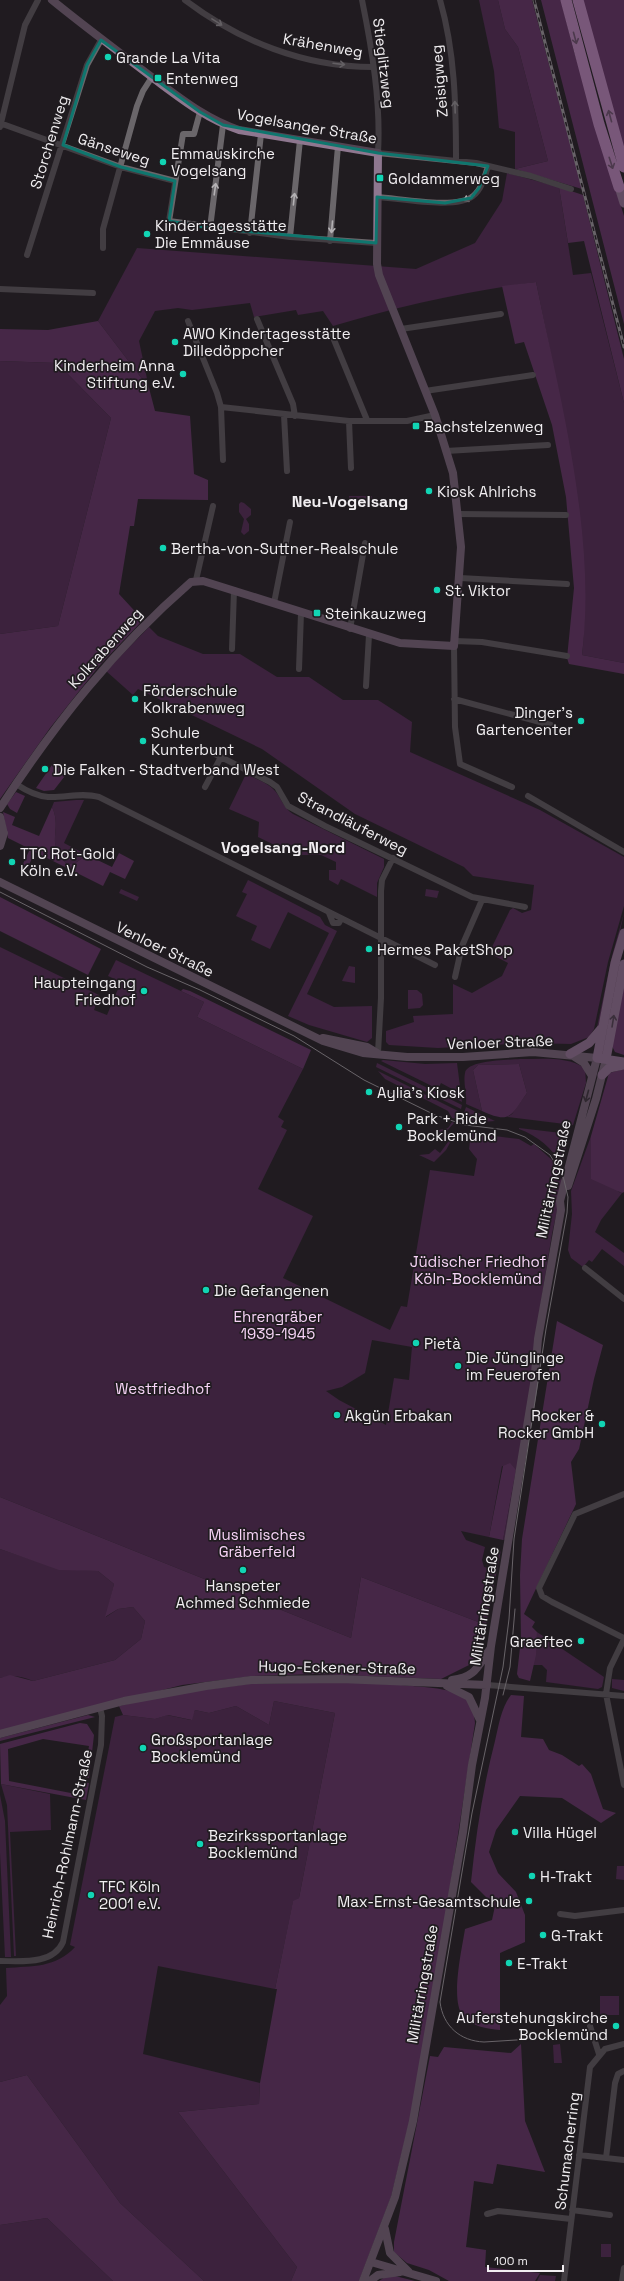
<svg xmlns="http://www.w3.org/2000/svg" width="624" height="2281" font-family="'Space Grotesk',sans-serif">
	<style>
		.green { fill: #5d2a5f; fill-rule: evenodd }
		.forest { fill: #733775 }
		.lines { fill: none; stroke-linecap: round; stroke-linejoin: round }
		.street { stroke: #6a666a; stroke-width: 6 }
		.secondary { stroke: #8e778f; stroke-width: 8 }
		.primary { stroke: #b289b3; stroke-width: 9 }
		.highway { stroke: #e2a0e4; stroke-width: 11 }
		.tram { stroke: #bfbbbf; stroke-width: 1 }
		.rail-casing { stroke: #bfbbbf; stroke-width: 3 }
		.rail { stroke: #201c20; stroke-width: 1.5; stroke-dasharray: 4.5; stroke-linecap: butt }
		.oneway { stroke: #b4b1b4 }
		.oneway2 { stroke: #815e82 }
		.oneway3 { stroke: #5a485b }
		.oneway4 { stroke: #413741 }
		.marked { fill: none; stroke: #0f766e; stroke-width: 3; stroke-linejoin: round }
		.poi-dot { fill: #11d5b4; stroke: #201c20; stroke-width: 1.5 }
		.labels { text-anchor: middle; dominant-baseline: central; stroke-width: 3.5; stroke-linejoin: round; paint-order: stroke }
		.street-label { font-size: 15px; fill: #f1eef1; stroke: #201c20 }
		.poi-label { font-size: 15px; fill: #f1eef1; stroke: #201c20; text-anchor: start }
		.park-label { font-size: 15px; fill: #f7d4f7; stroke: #201c20 }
		.neighbourhood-label { font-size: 16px; font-weight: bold; fill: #f1eef1; stroke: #201c20 }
	</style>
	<rect width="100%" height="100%" fill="#201c20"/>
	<path class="green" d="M 479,0 L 498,0 L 505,29 L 518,47 L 548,161 L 515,169 L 515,132 L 499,128 L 494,71 Z
		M 507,173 L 559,187 L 573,275 L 591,273 L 624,403 L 624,663 L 582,655 C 586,623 584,593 582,561 C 576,466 555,375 536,282 C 467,291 399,306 333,326 L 323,311 L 298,315 L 296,310 L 254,317 L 250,303 L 192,310 L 178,308 L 155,311 L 139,341 L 149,388 L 98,321 L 137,248 L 416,269 L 475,243 L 502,201 Z
		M 0,361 L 57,363 L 111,418 L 58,626 L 0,634 Z
		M 349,496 L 372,496 L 372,505 L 349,505 Z
		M 241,502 L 244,503 L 251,509 L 251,515 L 246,519 L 249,524 L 249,531 L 244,535 L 241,532 L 244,519 L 239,512 L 239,504 Z
		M 149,627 L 158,636 L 203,654 L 240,654 L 277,677 L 309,677 L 343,700 L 378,700 L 412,722 L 410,752 L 540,810 L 624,857 L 624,906 L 608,962 L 594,1029 L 589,1037 L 571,1044 L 530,1043 L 438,1048 L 389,1045 L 386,1042 L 386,1031 L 414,1022 L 413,1016 L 453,1014 L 453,984 L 472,993 L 502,976 L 508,963 L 489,953 L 510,910 L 513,908 L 522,913 L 531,910 L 534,885 L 473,876 L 464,867 L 355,814 L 262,749 L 138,689 L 133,695 L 106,671 Z
		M 246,774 C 256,779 269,783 276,792 C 282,800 284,808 293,814 L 384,859 L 384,867 L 377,883 L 377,897 L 341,879 L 338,885 L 329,880 L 329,870 L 336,870 L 336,862 L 321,855 L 295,855 L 258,837 L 259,822 L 229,809 Z
		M 76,800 L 84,800 L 64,843 L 87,855 L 74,864 L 67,864 C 44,844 63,830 52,807 L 54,802 Z
		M 248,880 L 320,917 L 325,925 L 337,931 L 307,994 L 334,1007 L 372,1006 L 372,1038 L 367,1042 L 309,1025 L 288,1016 L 329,933 L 288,912 L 270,949 L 251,940 L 257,926 L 236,916 L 247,894 L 242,892 Z
		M 121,889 L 139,897 L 137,901 L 119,893 Z
		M 426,889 L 439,891 L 437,898 L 425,896 Z
		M 624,913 L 599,1026 L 597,1027 L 612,956 Z
		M 0,947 L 99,995 L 94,1010 L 107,1015 L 121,982 L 108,976 L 116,960 L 204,1002 L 197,1017 L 303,1069 L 278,1117 L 284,1121 L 281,1127 L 287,1130 L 258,1189 L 313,1216 L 283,1278 L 390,1330 L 401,1306 L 407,1307 L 430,1170 L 474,1176 L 477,1159 L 469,1149 L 471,1133 L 519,1139 L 531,1146 L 534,1144 L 552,1160 L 563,1183 L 552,1234 L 539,1314 L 532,1380 L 507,1539 L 503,1540 L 516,1470 L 502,1466 L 489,1537 L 461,1531 L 466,1540 L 485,1547 L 482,1560 L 484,1567 L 492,1569 L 501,1550 L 486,1625 L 361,1577 L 351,1638 L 0,1497 ZM 372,1340 L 412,1347 L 409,1380 L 394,1378 L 386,1425 L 339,1400 L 326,1391 L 342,1387 L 365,1373 Z
		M 349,966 L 355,967 L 355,983 L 342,981 Z
		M 408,990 L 417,990 L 422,994 L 423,1005 L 420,1008 L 408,1009 Z
		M 520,1059 C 542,1059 567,1056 585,1068 L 586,1083 L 573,1125 L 507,1117 L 512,1114 L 527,1093 L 519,1064 L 478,1065 L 473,1070 L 482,1111 L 466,1104 C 467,1094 463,1083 465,1073 C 467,1060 509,1060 520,1059 Z
		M 383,1060 L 425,1064 L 457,1063 L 462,1102 L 455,1098 L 454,1090 L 441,1083 L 438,1089 L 381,1061 Z
		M 377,1063 L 462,1105 L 461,1109 L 376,1067 Z
		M 378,1071 L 460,1112 L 457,1119 L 452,1118 L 448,1111 L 385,1079 Z
		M 466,1107 L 495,1121 L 482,1122 L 462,1119 Z
		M 452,1122 L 454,1123 L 438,1141 L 439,1130 L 448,1128 Z
		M 519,1128 L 561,1133 L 564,1137 L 568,1138 L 562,1165 C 552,1148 538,1136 519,1129 Z
		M 451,1132 L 456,1132 L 446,1150 L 434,1162 L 419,1155 L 429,1154 L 435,1149 L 440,1153 L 453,1135 Z
		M 591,1136 L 591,1157 L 619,1192 L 622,1193 L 601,1220 L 595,1232 L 624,1253 L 624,1266 L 602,1249 L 592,1262 L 589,1260 L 583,1267 L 571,1258 L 568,1250 L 572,1214 L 571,1191 Z
		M 0,1549 L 59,1569 L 98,1571 L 114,1584 L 106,1617 L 118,1609 L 133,1607 L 145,1621 L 141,1639 L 115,1660 L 33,1681 C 22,1676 12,1675 0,1678 Z
		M 537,1632 L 604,1677 L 602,1687 L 598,1689 L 546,1682 L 547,1670 L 542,1665 L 533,1665 Z
		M 612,1679 L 624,1680 L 624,1691 L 612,1688 Z
		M 274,1701 L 335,1713 L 299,1898 L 293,1902 L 275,1989 L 158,1966 L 143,2054 L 260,2083 L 259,2104 L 178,2112 L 297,2267 L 291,2281 L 204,2281 L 120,2203 L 27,2075 L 0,2082 L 0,2005 L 7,1996 L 6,1968 C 32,1966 56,1968 75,1947 L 70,1945 L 115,1717 L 123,1715 L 155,1719 L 167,1715 L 191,1720 L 195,1710 L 209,1713 L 236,1706 L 269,1725 Z
		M 1,1784 L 50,1794 L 51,1830 L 10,1832 L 16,1956 L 14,1956 L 7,1805 Z
		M 0,1795 L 5,1821 L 11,1957 L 5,1957 L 0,1853 Z
		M 617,1866 L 624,1866 L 624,1880 L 616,1879 Z
		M 600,1996 L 619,1996 L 619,2015 L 600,2015 Z
		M 560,2044 L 562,2063 L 554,2063 L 553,2045 Z
		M 47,2218 L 113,2281 L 0,2281 L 0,2225 Z
		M 601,2244 L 611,2244 L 611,2257 L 601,2257 Z
		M 540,2275 L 556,2276 L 555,2281 L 537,2281 Z"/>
	<path class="forest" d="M 498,0 L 532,0 L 582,189 L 515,169 L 548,161 L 518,47 L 505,29 Z
		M 541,0 L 561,0 L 573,48 L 624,216 L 624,324 Z
		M 580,0 L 624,0 L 624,156 Z
		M 559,187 L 583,195 L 624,359 L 624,403 L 584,241 L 568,243 Z
		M 536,282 C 560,398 597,537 582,655 L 624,663 L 624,674 L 569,664 L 567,658 L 574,588 L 566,497 L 552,425 L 524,342 L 515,344 L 502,286 Z
		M 98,321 L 149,388 L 155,411 L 190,416 L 194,474 L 208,480 L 208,500 L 138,499 L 134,526 L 130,526 L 119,594 L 143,620 L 99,666 L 50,728 L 0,799 L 0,634 L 58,626 L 111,418 L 57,363 L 0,361 L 0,329 L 48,330 Z
		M 54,762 L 68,772 L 54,790 L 44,791 L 36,788 Z
		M 16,792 L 25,796 L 17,813 L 10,809 L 7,804 Z
		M 52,807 C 63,830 44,844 67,864 L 74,864 L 87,855 L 112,867 L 119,853 L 134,861 L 125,879 L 110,872 L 103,886 L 35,852 L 27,869 L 22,866 L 30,849 L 8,838 L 3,812 L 15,817 L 12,825 L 39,836 Z
		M 0,897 L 101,949 L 88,975 L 0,931 Z
		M 624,985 L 624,1055 L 615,1052 L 612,1046 Z
		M 183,989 L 190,991 L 311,1050 L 303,1069 L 197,1017 L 204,1002 L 181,991 Z
		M 519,1064 L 527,1093 C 511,1116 510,1124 482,1111 L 473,1070 L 478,1065 Z
		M 624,1069 L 624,1192 L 622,1193 L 591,1179 L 591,1136 L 609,1073 Z
		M 557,1321 L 603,1345 L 594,1379 L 579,1449 L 571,1462 L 576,1504 L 524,1614 L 535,1622 L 532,1627 L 537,1632 L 536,1655 L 530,1681 L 519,1678 L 517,1674 L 521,1639 L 520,1575 L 522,1539 Z
		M 510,1463 L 516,1470 L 503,1540 L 489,1537 L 503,1466 Z
		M 0,1497 L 351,1638 L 361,1577 L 486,1625 L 473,1663 L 441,1679 L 315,1674 L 253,1676 L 182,1685 L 0,1731 L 0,1678 L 10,1675 L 33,1681 L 115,1660 L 141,1639 L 145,1621 L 133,1607 L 118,1609 L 105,1617 L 114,1584 L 98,1571 L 59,1570 L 0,1549 Z
		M 348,1682 C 370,1684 453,1685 466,1697 C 473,1704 474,1713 475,1723 L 448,1900 L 410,2119 L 391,2197 L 359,2281 L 291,2281 L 297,2267 L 178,2112 L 259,2104 L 260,2083 L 277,1989 L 275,1989 L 293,1901 L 299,1898 L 335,1713 L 274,1701 L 269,1725 L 236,1706 L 209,1713 L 195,1710 L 192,1720 L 168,1715 L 155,1719 L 123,1715 L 119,1706 L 171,1694 L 248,1684 Z
		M 511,1695 L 524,1696 L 521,1737 L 543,1739 L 549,1750 L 562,1755 L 579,1766 L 582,1764 L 591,1774 L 603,1809 L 616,1813 L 601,1823 L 562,1798 L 520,1796 L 496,1830 L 489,1852 L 498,1873 L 516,1892 L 525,1915 L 525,1942 L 500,1953 L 500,2030 C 487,2029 471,2026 463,2016 C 450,2000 462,1949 465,1929 L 492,1920 L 495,1906 L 471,1882 C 476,1834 483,1787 495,1741 C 499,1725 501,1708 511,1695 Z
		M 88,1715 L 95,1717 L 0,1741 L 0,1738 Z
		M 80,1723 L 87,1724 L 94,1735 L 89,1778 L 84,1777 L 89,1746 L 43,1739 L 8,1749 L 9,1781 L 81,1795 L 83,1782 L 89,1783 L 86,1800 L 1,1784 L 0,1744 Z
		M 521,2044 L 525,2121 L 545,2172 L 497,2164 L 493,2184 L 474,2181 L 466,2247 L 486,2250 L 485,2267 L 540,2273 L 535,2281 L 449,2281 L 429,2270 L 407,2263 L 394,2252 L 394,2242 L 430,2056 L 438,2057 L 444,2047 L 511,2053 Z
		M 27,2075 L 120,2203 L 204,2281 L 113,2281 L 47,2218 L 0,2225 L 0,2082 Z
		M 395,2276 L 415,2281 L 379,2281 L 385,2277 Z"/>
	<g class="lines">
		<path class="street" d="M 185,0 C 239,41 304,67 373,67
			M 362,0 C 372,49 381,103 378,153 L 476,163 L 531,176 L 571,189
			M 440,0 C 455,52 456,106 456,160
			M 200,112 L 194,134 L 183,134 L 169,221 L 290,237 L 376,243
			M 0,123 L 121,167 L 175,181
			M 0,127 L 25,25 L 38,0
			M 377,197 C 399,198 456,210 473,196 C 482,189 485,176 488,166
			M 210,228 L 223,125
			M 250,233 L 261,134
			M 290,237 L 300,140
			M 330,241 L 338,146
			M 103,248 L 103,229 L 137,106 L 143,91 L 152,77
			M 27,255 L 87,65 L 101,40
			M 0,289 L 93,293
			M 257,319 L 293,404 L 295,416
			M 188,321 L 217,393 L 221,407 L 349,421 L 407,421 L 435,415
			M 401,329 L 501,314
			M 332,335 L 367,420
			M 425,391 L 533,375
			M 221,407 L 223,460
			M 284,415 L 287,471
			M 349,421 L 351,468
			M 446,451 L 548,445
			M 458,514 L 566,515
			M 460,578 L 567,584
			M 196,580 L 213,506
			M 274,603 L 290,522
			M 350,629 L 365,543
			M 455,641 L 482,642 L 567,656
			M 454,646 L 455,727 L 460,764 L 512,787
			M 232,649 L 234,590
			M 299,669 L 301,613
			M 366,686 L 369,635
			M 454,699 L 551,725
			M 211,752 L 270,782 L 277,787 L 288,806 L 325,826 L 472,897 L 525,907
			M 16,784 C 25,790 36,796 48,797 C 66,798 81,792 99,797 L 435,965
			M 205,787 L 221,757
			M 528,796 L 624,852
			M 329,913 L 333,923 L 339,923 L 341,919
			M 455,977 L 462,946 L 482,900
			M 378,1053 L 381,998 L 381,891 L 382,880 L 393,858
			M 585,1268 L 624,1299
			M 624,1494 L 575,1514 L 539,1588 L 542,1596 L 552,1602 L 624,1638
			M 624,1639 L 610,1668 L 606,1694 L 624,1785
			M 487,1685 L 624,1696
			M 560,1914 L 575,1916 L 624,1910
			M 0,1961 C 21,1961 53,1965 63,1942 L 101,1745 L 102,1716 L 100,1708
			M 590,2026 L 599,2054
			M 579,2155 L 624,2160
			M 606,2158 L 615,2083 L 618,2074 L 624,2071
			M 572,2210 L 610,2215
			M 487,2214 L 498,2211 L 571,2219
			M 564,2281 L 590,2067 L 605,2049 L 624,2044
			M 622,2281 L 624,2268"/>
		<path class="secondary" d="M 0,808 C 56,722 114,649 191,582 L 203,581 L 400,643 L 454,646 L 461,547 L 453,473 L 435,415 L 379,275 L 377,264 L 378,153 L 239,130 C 206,119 180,98 153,78 C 119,52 85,27 52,0
			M 0,817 L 3,830
			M 0,827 L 4,833 L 0,846
			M 0,882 L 323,1041 L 363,1053 L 407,1057 L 463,1057 L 533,1052 L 597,1058 L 560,1201 L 561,1210 L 538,1339 L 534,1384 L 491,1646 L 485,1698 L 472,1765 L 463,1832 L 413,2121 L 395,2197 L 363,2281
			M 323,1038 L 367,1047 L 377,1053
			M 573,1056 L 584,1063 L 592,1076
			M 568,1186 L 596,1099 L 606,1059
			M 452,1680 C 476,1677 477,1667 490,1649
			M 447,1686 L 469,1697 L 480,1720
			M 0,1734 L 124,1701 L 206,1686 L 251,1680 L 341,1679 L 487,1685
			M 385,2229 L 390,2253 L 409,2272
			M 371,2262 L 436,2281
			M 370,2281 L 378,2275 L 400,2272"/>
		<path class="primary" d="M 619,187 L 624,203
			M 624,933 L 615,963 L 597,1058 L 624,1062
			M 570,1054 L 589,1043 L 601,1029
			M 606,1059 L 624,964
			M 602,1075 L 609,1068 L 623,1065"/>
		<path class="highway" d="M 566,0 L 599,124 L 619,187
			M 578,0 L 624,167"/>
		<path class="tram" d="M 0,892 L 147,967 L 200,990 L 294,1036 L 364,1080 L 435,1115 L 465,1125 L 507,1130 L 525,1137 L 550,1155 L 563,1176 L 568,1197 L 567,1213 L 546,1329 L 514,1539 L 509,1619 L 503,1667 L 472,1813 L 440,2002 C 443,2026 460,2041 484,2042 L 580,2036
			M 503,1695 L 510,1667 L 515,1609"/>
		<defs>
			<path id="rail" d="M 534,0 L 624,347"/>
		</defs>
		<use href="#rail" class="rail-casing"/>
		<use href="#rail" class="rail"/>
	</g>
	<defs><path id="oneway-shaft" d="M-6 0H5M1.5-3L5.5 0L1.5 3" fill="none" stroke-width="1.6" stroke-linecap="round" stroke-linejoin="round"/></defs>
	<g class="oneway">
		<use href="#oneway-shaft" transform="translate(217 22) rotate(32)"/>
		<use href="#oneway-shaft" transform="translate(339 64) rotate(7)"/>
		<use href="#oneway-shaft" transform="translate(455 107) rotate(-92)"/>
		<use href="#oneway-shaft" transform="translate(215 189) rotate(-82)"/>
		<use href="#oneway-shaft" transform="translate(469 198) rotate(152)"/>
		<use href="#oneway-shaft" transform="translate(294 199) rotate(-84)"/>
		<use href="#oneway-shaft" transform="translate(332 227) rotate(95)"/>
	</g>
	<g class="oneway2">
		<use href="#oneway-shaft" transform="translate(575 38) rotate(75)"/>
		<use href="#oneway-shaft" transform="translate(610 116) rotate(-105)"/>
		<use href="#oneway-shaft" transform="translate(611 163) rotate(72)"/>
	</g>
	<use class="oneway3" href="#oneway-shaft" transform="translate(613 1021) rotate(-81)"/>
	<use class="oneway4" href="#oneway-shaft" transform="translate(587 1096) rotate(105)"/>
	<path d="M0 0H624V2281H0ZM 101,40 L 200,112 L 223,125 L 378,153 L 488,166 L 479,188 L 471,198 L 445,203 L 377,197 L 376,243 L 210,228 L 169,221 L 175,181 L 121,167 L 63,145 L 87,65 Z" fill="#201c20" fill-opacity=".55" fill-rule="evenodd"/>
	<path class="marked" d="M 101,40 L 200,112 L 223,125 L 378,153 L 488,166 L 479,188 L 471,198 L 445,203 L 377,197 L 376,243 L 210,228 L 169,221 L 175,181 L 121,167 L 63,145 L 87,65 Z"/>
	<g class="poi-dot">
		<circle cx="108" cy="57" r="4"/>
		<rect x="154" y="74" width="8" height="8" rx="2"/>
		<circle cx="163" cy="162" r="4"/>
		<rect x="376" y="174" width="8" height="8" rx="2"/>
		<circle cx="147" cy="234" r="4"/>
		<circle cx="175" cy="342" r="4"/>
		<circle cx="183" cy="374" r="4"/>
		<rect x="412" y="422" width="8" height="8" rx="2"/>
		<circle cx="429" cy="491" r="4"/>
		<circle cx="163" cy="548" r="4"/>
		<circle cx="437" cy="590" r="4"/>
		<rect x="313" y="609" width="8" height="8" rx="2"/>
		<circle cx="135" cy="699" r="4"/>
		<circle cx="581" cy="721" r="4"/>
		<circle cx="143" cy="741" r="4"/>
		<circle cx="45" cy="769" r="4"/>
		<circle cx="12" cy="862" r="4"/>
		<circle cx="369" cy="949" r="4"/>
		<circle cx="144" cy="991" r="4"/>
		<circle cx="369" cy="1092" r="4"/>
		<circle cx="399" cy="1127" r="4"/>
		<circle cx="206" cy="1290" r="4"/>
		<circle cx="416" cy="1343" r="4"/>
		<circle cx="458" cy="1366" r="4"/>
		<circle cx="337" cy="1415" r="4"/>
		<circle cx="602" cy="1424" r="4"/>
		<circle cx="243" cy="1570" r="4"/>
		<circle cx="581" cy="1641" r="4"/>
		<circle cx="143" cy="1748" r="4"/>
		<circle cx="515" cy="1832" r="4"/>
		<circle cx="200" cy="1844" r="4"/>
		<circle cx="532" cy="1876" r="4"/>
		<circle cx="91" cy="1895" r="4"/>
		<circle cx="529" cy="1901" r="4"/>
		<circle cx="543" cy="1935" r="4"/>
		<circle cx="509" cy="1963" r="4"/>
		<circle cx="616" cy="2026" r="4"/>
	</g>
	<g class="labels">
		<g class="street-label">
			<text transform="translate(323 45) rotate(10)">Krähenweg</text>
			<text transform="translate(384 63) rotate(83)">Stieglitzweg</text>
			<text transform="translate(439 81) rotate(-95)">Zeisigweg</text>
			<text transform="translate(307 126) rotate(10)">Vogelsanger Straße</text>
			<text transform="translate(49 142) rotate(-73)">Storchenweg</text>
			<text transform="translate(114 149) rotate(18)">Gänseweg</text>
			<text transform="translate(105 648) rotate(-48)">Kolkrabenweg</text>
			<text transform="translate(353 823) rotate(27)">Strandläuferweg</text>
			<text transform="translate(165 949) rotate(26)">Venloer Straße</text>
			<text transform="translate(500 1042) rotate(-2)">Venloer Straße</text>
			<text transform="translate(553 1179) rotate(-78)">Militärringstraße</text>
			<text transform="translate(484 1606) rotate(-81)">Militärringstraße</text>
			<text transform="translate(337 1667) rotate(1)">Hugo-Eckener-Straße</text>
			<text transform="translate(67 1844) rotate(-78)">Heinrich-Rohlmann-Straße</text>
			<text transform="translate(422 1984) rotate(-80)">Militärringstraße</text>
			<text transform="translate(567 2151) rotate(-83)">Schumacherring</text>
		</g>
		<g class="poi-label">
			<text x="116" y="57">Grande La Vita</text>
			<text x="166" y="78">Entenweg</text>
			<text x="171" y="153">Emmauskirche<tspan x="171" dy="17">Vogelsang</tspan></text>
			<text x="388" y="178">Goldammerweg</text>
			<text x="155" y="225">Kindertagesstätte<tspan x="155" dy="17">Die Emmäuse</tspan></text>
			<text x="183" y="333">AWO Kindertagesstätte<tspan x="183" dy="17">Dilledöppcher</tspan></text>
			<text x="175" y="365" text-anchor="end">Kinderheim Anna<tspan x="175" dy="17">Stiftung e.V.</tspan></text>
			<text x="424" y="426">Bachstelzenweg</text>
			<text x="437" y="491">Kiosk Ahlrichs</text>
			<text x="171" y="548">Bertha-von-Suttner-Realschule</text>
			<text x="445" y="590">St. Viktor</text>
			<text x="325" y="613">Steinkauzweg</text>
			<text x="143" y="690">Förderschule<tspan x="143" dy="17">Kolkrabenweg</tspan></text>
			<text x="573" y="712" text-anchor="end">Dinger's<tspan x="573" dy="17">Gartencenter</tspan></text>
			<text x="151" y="732">Schule<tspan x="151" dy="17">Kunterbunt</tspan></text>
			<text x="53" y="769">Die Falken - Stadtverband West</text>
			<text x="20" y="853">TTC Rot-Gold<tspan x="20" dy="17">Köln e.V.</tspan></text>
			<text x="377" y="949">Hermes PaketShop</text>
			<text x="136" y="982" text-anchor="end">Haupteingang<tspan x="136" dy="17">Friedhof</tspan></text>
			<text x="377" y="1092">Aylia's Kiosk</text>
			<text x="407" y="1118">Park + Ride<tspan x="407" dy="17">Bocklemünd</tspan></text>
			<text x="214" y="1290">Die Gefangenen</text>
			<text x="424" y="1343">Pietà</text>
			<text x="466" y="1357">Die Jünglinge<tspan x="466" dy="17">im Feuerofen</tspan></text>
			<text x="345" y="1415">Akgün Erbakan</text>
			<text x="594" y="1415" text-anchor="end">Rocker &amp;<tspan x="594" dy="17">Rocker GmbH</tspan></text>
			<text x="243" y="1585" text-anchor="middle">Hanspeter<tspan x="243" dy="17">Achmed Schmiede</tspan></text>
			<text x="573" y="1641" text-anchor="end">Graeftec</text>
			<text x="151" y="1739">Großsportanlage<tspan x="151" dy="17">Bocklemünd</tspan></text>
			<text x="523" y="1832">Villa Hügel</text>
			<text x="208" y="1835">Bezirkssportanlage<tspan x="208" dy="17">Bocklemünd</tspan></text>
			<text x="540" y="1876">H-Trakt</text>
			<text x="99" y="1886">TFC Köln<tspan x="99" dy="17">2001 e.V.</tspan></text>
			<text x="521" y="1901" text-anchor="end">Max-Ernst-Gesamtschule</text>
			<text x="551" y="1935">G-Trakt</text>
			<text x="517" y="1963">E-Trakt</text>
			<text x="608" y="2017" text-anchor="end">Auferstehungskirche<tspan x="608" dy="17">Bocklemünd</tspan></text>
		</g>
		<g class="park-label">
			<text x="478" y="1261">Jüdischer Friedhof<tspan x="478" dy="17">Köln-Bocklemünd</tspan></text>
			<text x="278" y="1316">Ehrengräber<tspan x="278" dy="17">1939-1945</tspan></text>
			<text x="163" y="1388">Westfriedhof</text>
			<text x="257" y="1534">Muslimisches<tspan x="257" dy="17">Gräberfeld</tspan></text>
		</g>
		<g class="neighbourhood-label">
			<text x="350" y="501">Neu-Vogelsang</text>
			<text x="283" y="847">Vogelsang-Nord</text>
		</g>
	</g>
	<path d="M488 2265v6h75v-6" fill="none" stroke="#f1eef1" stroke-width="2"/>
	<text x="494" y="2265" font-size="12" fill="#f1eef1" stroke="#201c20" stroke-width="3" paint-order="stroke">100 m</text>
</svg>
